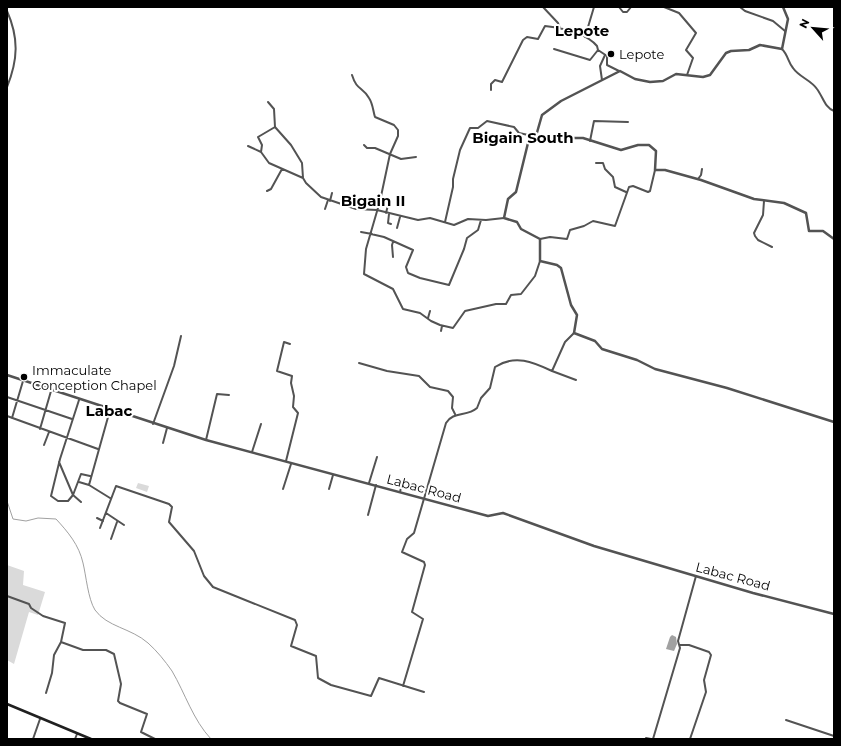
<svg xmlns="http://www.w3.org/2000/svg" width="841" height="746" font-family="Montserrat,sans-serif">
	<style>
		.green { fill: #dadada }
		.water { fill: #a1a1a1 }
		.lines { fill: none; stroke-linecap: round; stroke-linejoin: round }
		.stream { stroke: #a1a1a1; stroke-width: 1 }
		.minor { stroke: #535353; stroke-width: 2 }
		.tertiary { stroke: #535353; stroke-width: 2.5 }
		.secondary { stroke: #202020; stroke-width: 2.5 }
		.poi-dot { fill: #000; stroke: #fff; stroke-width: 1.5 }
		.labels { text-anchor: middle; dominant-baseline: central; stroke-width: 4; stroke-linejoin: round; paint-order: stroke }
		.poi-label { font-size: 13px; fill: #000; stroke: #fff; text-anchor: start }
		.street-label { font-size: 13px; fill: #000; stroke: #fff }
		.quarter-label { font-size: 15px; font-weight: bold; fill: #000; stroke: #fff }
	</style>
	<rect width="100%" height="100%" fill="#fff"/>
	<path class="green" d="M 138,483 L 149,486 L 147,492 L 136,488 Z
		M 7,565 L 24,571 L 23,585 L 45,592 L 38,615 L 29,612 L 14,664 L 7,660 Z"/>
	<path class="water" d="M 672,635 L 676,637 L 677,644 L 674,651 L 666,649 L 670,637 Z"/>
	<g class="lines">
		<path class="stream" d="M 7,501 L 13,519 L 26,521 L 38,518 L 56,519 C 68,532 79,545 83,563 C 86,575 88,599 95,610 C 107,627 131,628 148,643 C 157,651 165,661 172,671 C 185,693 193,720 211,739"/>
		<path class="minor" d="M 543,7 L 558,23 L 560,28
			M 619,7 L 623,12 L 627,12 L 631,7
			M 664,7 L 679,13 L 696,33 L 686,50 L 693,58 L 687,75
			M 740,7 L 745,11 L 773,21 L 785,31
			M 7,11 C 19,38 18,60 7,87
			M 585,37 L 594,7
			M 554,49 L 590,60 L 598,50
			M 782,49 C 788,55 788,62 793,68 C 799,77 811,80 817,89 C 823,97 825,108 834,111
			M 352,75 C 357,91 362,86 369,98 C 373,104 373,111 375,117 L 394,125 L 398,130 L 398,136 L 390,154 L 380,201 L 366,249 L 364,274 L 393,289 L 403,309 L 420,313 L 431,321 L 440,325 L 453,328 L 465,311 L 496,304 L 506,304 L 511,295 L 521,294 L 535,276 L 540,261
			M 602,80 L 600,66 L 605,55
			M 491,90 L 491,84 L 495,80 L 502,82 L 523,40 L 527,37 L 538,39 L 545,26 C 562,28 586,33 597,46 L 598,50 L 607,56 L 607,65 L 619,71
			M 268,102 L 274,109 L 275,127 L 291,145 L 302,163 L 303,178 L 306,183 L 321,197 L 356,209 L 377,210 L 418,220 L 430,218 L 454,225 L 468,219 L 486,220 L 504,218
			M 590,141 L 594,121 L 628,122
			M 364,145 L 367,148 L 375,148 L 401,159 L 416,157
			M 248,146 L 261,152 L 269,163 L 303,178
			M 261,152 L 262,145 L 258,137 L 275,127
			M 596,163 L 603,163 L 605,169 L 613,177 L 615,187 L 626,192
			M 698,179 L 701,175 L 702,169
			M 267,191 L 271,189 L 282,169
			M 330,201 L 332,193
			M 764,201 L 763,215 L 754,233 L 755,236 L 758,240 L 772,247
			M 325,209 L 328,200
			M 386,213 L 389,201
			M 389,214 L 388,223 L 391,224
			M 445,222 L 453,187 L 453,179 L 460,150 L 470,128 L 478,128 L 487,121 L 514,127 L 519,133 L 533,136
			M 397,228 L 400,217
			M 361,232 L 372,234
			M 371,234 L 384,237 L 413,250 L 406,267 L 408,273 L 420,278 L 449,285 L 464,249 L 467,238 L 478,230 L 481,220
			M 540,239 L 550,237 L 567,239 L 570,230 L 584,226 L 593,221 L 615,226 L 629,187 L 633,186 L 648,192 L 650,191 L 655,170
			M 393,257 L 392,245 L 393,242
			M 428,318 L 430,311
			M 441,331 L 442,326
			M 359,363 L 387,371 L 419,376 L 430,387 L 448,391 L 453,397 L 452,408 L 455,414
			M 552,371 L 576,380
			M 7,397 L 72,419
			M 79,400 L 60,459 L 51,496 L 58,501 L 68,501 L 73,495 L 81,474 L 90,476
			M 110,410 L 89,485 L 110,498
			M 7,416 L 98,449
			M 12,418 L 23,381
			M 153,424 L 174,366 L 181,336
			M 40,429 L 51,391
			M 206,440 L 217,394 L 229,395
			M 163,443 L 167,428
			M 44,445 L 49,432
			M 252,452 L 261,424
			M 286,461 L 298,413 L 293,407 L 294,396 L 291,383 L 292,376 L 277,371 L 284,342 L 290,344
			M 59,462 L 73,495 L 81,502
			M 79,482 L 89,485
			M 369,483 L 377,457
			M 283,489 L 291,464
			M 329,489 L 333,475
			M 400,492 L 403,479
			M 106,513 L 124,525
			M 368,515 L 376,485
			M 97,518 L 103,521
			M 100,528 L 116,486 L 169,504 L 172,507 L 169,522 L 194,551 L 204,576 L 213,587 L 295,620 L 297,625 L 291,646 L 316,656 L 318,678 L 331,685 L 371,696 L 379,678 L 424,692
			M 111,539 L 117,522
			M 7,596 L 29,604 L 31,608 L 43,616 L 65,623 L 61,642 L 83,650 L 106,650 L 114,654 L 121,684 L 118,701 L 120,703 L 147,714 L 141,732 L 155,739
			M 680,645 L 689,645 L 709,652 L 711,655 L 704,680 L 706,692 L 690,739
			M 403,686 L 423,619 L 412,612 L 425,565 L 424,562 L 402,552 L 407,539 L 414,533 L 446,423 C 453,411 467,417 477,408 L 481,398 L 490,388 L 495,367 C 515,354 533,362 552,371 L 565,342 L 574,333
			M 46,693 L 52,673 L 54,655 L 61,642
			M 786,720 L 834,736
			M 646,738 L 651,739
			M 33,739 L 40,719
			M 75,739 L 77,734
			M 653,739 L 680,648 L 678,641 L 696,576"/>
		<path class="tertiary" d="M 783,7 L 788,19 L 782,49 L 760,45 L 749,50 L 731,51 L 726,53 L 710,75 L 703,77 L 676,74 L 663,81 L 650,82 L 635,79 L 620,71 L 561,101 L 542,115 L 536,136 L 531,137 L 528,143 L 516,192 L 508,199 L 504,218 L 517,222 L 521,229 L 540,239 L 540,261 L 557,265 L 561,268 L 571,305 L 577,315 L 574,333 L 595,341 L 602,349 L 637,360 L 655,369 L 727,388 L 834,422
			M 536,136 L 546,138 L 583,138 L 621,150 L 638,145 L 649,145 L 656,151 L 655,170 L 665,170 L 701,180 L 754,199 L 784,203 L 806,213 L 809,231 L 823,231 L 834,239
			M 7,375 L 206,440 L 488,516 L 503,513 L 594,546 L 753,593 L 834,614"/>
		<path class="secondary" d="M 7,704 L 91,739"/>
	</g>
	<g class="poi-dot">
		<circle cx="611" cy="54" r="4"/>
		<circle cx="24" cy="377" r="4"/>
	</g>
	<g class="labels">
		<g class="poi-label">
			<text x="619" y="54">Lepote</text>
			<text x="32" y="370">Immaculate<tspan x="32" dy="15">Conception Chapel</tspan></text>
		</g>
		<g class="street-label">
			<text transform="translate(424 488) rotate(15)">Labac Road</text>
			<text transform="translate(733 576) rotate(15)">Labac Road</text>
		</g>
		<g class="quarter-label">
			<text x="582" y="30">Lepote</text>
			<text x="523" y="137">Bigain South</text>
			<text x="373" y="200">Bigain II</text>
			<text x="109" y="410">Labac</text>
		</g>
	</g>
	<rect width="841" height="746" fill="none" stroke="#000000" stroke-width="16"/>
	<g transform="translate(813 28) rotate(297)" stroke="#ffffff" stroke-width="3" paint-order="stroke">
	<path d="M0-3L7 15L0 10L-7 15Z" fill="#000000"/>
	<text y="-6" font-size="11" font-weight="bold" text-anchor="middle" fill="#000000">N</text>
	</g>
</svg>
